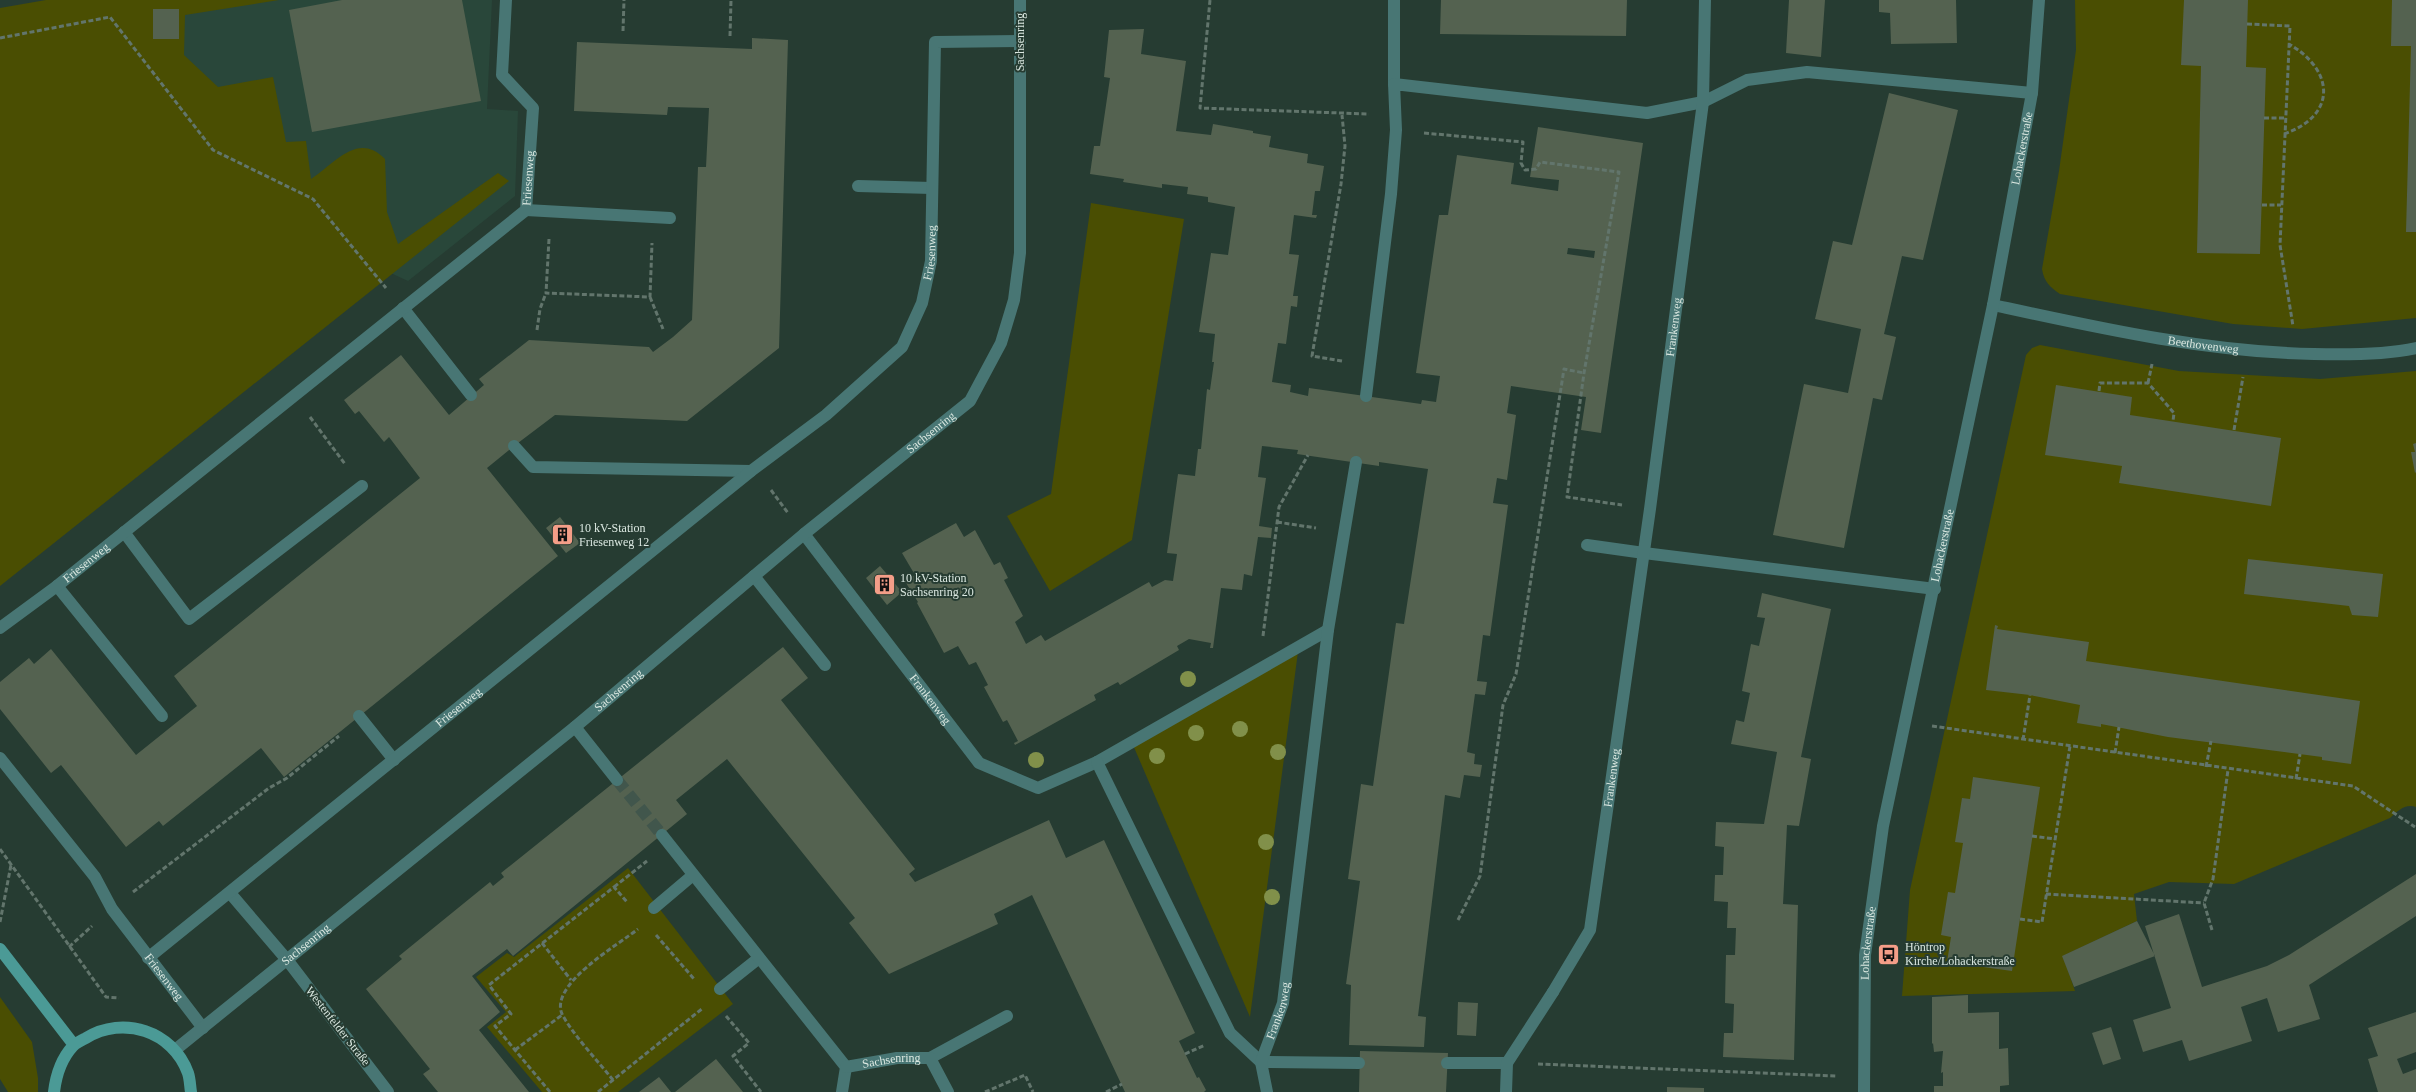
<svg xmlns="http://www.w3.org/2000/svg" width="2416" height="1092" font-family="'Times New Roman',serif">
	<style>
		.built { fill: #29473a }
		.green { fill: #4a4e02 }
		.building { fill: #546250; fill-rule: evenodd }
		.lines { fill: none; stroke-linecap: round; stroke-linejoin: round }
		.street-tunnel { stroke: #41564c; stroke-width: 12; stroke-dasharray: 12 6; stroke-linecap: butt }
		.path { stroke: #62756c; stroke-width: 3; stroke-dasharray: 5 2.5; stroke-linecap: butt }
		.lane { stroke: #487674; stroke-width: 12 }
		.street { stroke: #487674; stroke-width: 12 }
		.secondary { stroke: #4b9a96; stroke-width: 12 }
		.tree { fill: #81904a }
		.labels { text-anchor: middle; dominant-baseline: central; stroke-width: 4; stroke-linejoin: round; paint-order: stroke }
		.street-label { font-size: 12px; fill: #dbe8e1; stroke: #263c32 }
		.poi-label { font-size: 12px; fill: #dbe8e1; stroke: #263c32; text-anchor: start }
	</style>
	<rect width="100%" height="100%" fill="#263c32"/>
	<path class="built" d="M 117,0 L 492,0 L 487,109 L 518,111 L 515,196 L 408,281 L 382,269 Z"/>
	<path class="green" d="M 46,0 L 279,0 L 185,15 L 184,55 L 218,87 L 273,77 L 286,142 L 306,141 L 311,179 C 335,163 358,131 385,159 L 387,212 L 398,244 L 498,173 L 509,181 L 0,586 L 0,8 Z
		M 2075,0 L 2416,0 L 2416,318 L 2302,329 L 2233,324 L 2060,294 C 2050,287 2044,282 2042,269 L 2059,171 L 2076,50 Z
		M 1091,203 L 1184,219 L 1132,540 L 1050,591 L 1007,516 L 1051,494 Z
		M 2040,345 L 2179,371 L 2320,379 L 2416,371 L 2416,807 C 2406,803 2397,811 2390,818 L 2234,884 L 2169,882 L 2134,894 L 2137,921 L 2063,956 L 2075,991 L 1902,996 L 1910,890 L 2026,355 L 2032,348 Z
		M 1299,644 L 1250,1017 L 1133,745 Z
		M 628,868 L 733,1004 L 618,1092 L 542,1092 L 487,1027 L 506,1012 L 476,977 L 507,953 L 514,957 Z
		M 0,997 L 32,1042 L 38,1078 L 38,1092 L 8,1092 L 0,1079 Z"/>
	<path class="building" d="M 342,0 L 462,0 L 481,101 L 312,132 L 289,10 Z
		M 1441,0 L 1627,0 L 1626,36 L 1440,34 Z
		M 1789,0 L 1825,0 L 1821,57 L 1786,53 Z
		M 1879,0 L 1956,0 L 1957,43 L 1891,44 L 1890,13 L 1879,12 Z
		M 2184,0 L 2248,0 L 2246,67 L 2266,68 L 2260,254 L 2197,253 L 2201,66 L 2181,65 Z
		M 2392,0 L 2416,0 L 2416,232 L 2406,232 L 2411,46 L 2391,46 Z
		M 153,9 L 179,9 L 179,39 L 153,39 Z
		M 1144,29 L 1141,54 L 1186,61 L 1176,131 L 1211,135 L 1213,124 L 1253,131 L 1253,133 L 1271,136 L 1269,147 L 1308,154 L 1307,163 L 1324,166 L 1320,191 L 1315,191 L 1312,215 L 1317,215 L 1316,218 L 1294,215 L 1289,254 L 1299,255 L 1293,296 L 1298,296 L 1297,307 L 1291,306 L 1286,344 L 1278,343 L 1272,382 L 1291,385 L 1290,392 L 1308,396 L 1309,388 L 1421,404 L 1422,400 L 1436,402 L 1440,376 L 1416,373 L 1439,215 L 1448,215 L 1457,155 L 1514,163 L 1511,184 L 1558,191 L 1559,180 L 1530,177 L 1538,127 L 1643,143 L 1601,433 L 1581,430 L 1586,397 L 1511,386 L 1507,413 L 1516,415 L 1507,480 L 1497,478 L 1493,503 L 1508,505 L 1490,636 L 1483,635 L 1477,681 L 1487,682 L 1485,695 L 1475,694 L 1467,752 L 1475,754 L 1474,764 L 1482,765 L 1480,777 L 1464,775 L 1460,798 L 1445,795 L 1418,1016 L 1426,1017 L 1424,1047 L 1349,1045 L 1351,985 L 1346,984 L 1360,881 L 1348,879 L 1361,784 L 1373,786 L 1396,623 L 1404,624 L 1428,469 L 1379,462 L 1379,466 L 1297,454 L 1298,450 L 1262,446 L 1258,477 L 1266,478 L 1259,526 L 1272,528 L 1271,538 L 1258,537 L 1252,576 L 1244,574 L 1242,590 L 1221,588 L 1213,648 L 1210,648 L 1211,643 L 1189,639 L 1177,646 L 1179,650 L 1120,685 L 1118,682 L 1094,695 L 1096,700 L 1015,745 L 1014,743 L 1018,741 L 1007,720 L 1003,722 L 984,687 L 988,685 L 976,662 L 969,665 L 958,646 L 944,653 L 917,603 L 918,602 L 906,583 L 903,582 L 915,575 L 902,553 L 956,523 L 964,537 L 975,530 L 994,565 L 1000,562 L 1008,578 L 1004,580 L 1023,616 L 1015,622 L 1026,644 L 1041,635 L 1045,641 L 1149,582 L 1152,587 L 1165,580 L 1173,581 L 1177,554 L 1167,553 L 1178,474 L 1195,476 L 1198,449 L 1201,449 L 1207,389 L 1210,390 L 1214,362 L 1212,362 L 1215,334 L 1199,332 L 1211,253 L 1228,255 L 1235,207 L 1208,202 L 1208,197 L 1187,194 L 1188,187 L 1162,184 L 1162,188 L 1123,182 L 1124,179 L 1090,174 L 1094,146 L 1100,146 L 1110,78 L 1104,77 L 1109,30 ZM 1568,248 L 1595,251 L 1594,258 L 1567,254 Z
		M 752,38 L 788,40 L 779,348 L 687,421 L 555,415 L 514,446 L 487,468 L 558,556 L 284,777 L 261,748 L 163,826 L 159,821 L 126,847 L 61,765 L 51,773 L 0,709 L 0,682 L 29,658 L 34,664 L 51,649 L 136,755 L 197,706 L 174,676 L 420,478 L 389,437 L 384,442 L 359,411 L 355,414 L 344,400 L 401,355 L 449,415 L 484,385 L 479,379 L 529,340 L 649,347 L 653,352 L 673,337 L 692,320 L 698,167 L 706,167 L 709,108 L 668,107 L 667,115 L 574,111 L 577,42 L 752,49 Z
		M 1889,93 L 1958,110 L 1923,260 L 1902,256 L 1884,334 L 1896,337 L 1882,400 L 1873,398 L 1844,548 L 1773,535 L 1804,384 L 1848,393 L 1861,329 L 1815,319 L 1833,241 L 1852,245 Z
		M 2056,385 L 2132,397 L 2130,415 L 2281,438 L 2271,506 L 2119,483 L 2122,466 L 2045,455 Z
		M 2416,443 L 2416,472 L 2415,473 L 2411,452 L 2415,452 L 2413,444 Z
		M 560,517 L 580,543 L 566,553 L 546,528 Z
		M 2248,559 L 2383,574 L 2378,617 L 2352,615 L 2349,606 L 2244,594 Z
		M 880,566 L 902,592 L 887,605 L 866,578 Z
		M 1762,593 L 1831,609 L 1801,757 L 1811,759 L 1799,826 L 1787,825 L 1783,904 L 1798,905 L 1794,1060 L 1723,1057 L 1724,1033 L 1733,1033 L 1734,1004 L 1725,1003 L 1726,955 L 1735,955 L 1736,928 L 1727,928 L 1728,902 L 1714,901 L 1715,875 L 1723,875 L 1724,847 L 1715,846 L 1716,822 L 1764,824 L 1777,752 L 1731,744 L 1736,720 L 1744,722 L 1750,693 L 1742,691 L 1751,644 L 1759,646 L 1765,618 L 1757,617 Z
		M 1995,625 L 1998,626 L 1997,629 L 2089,642 L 2086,661 L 2360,701 L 2351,764 L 2322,760 L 2322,757 L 2168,737 L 2101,724 L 2101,727 L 2077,723 L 2080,705 L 2030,695 L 1986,690 Z
		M 783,647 L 808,678 L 781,700 L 915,869 L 909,874 L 915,882 L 1049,820 L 1066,858 L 1104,840 L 1195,1033 L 1179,1041 L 1197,1078 L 1199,1077 L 1206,1090 L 1204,1092 L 1125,1092 L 1032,895 L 994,914 L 998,924 L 889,974 L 849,923 L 855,918 L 727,759 L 676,800 L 687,814 L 513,956 L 507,949 L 472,976 L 500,1012 L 479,1030 L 529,1092 L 438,1092 L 423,1074 L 430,1069 L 366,989 L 402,959 L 399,956 L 490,882 L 493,886 L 504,877 L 501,873 Z
		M 1973,777 L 2040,787 L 2012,971 L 1947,962 L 1951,937 L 1941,935 L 1948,892 L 1955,893 L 1963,843 L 1955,842 L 1962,798 L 1970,799 Z
		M 2416,874 L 2416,916 L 2309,985 L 2320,1019 L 2278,1032 L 2267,998 L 2241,1007 L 2252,1041 L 2189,1061 L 2182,1040 L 2143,1052 L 2133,1020 L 2171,1008 L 2145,926 L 2179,914 L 2202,987 L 2267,966 L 2289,955 Z
		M 2137,921 L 2155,956 L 2074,987 L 2062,956 Z
		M 1968,995 L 1968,1013 L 1999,1012 L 1999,1049 L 2008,1048 L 2009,1085 L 2000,1086 L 2000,1092 L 1934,1092 L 1934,1086 L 1943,1086 L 1943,1072 L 1941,1073 L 1943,1051 L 1934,1052 L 1933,1043 L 1932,1044 L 1932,997 Z
		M 1458,1002 L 1478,1003 L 1476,1036 L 1457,1035 Z
		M 2416,1012 L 2416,1052 L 2397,1059 L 2403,1074 L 2416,1069 L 2416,1092 L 2378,1092 L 2368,1059 L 2378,1056 L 2368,1028 Z
		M 2111,1027 L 2121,1059 L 2103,1065 L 2092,1033 Z
		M 1360,1051 L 1448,1053 L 1446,1092 L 1359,1092 Z
		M 716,1059 L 743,1092 L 675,1092 Z
		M 659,1077 L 671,1092 L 639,1092 Z
		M 1667,1087 L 1704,1088 L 1704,1092 L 1667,1092 Z"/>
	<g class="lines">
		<path class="street-tunnel" d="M 617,780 L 662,835"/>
		<path class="path" d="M 1210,0 L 1200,108 L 1369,114
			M 2247,24 L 2290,26 L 2280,245 L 2293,326
			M 623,31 L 624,0
			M 730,36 L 731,0
			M 0,38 L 110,17 L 213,150 L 313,199 L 386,288
			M 2264,118 L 2285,118
			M 1424,133 L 1523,142 L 1521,163 L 1525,170 L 1536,169 L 1540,162 L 1619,172 L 1584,373 L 1567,497 L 1622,505
			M 2284,134 C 2338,115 2334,70 2289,44
			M 2262,205 L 2281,205
			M 549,239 L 546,293 L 650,297 L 652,243
			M 650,297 L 663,329
			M 537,330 L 540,309 L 546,293
			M 1342,361 L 1312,356 L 1341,184 L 1345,146 L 1342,115
			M 2148,383 L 2152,364
			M 2099,391 L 2100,383 L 2148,383 L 2174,413 L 2173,421
			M 310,417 L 345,464
			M 2234,430 L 2243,377
			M 771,490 L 788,513
			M 1277,522 L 1316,528
			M 1263,636 L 1279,507 L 1308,455
			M 1932,726 L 2353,786 L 2415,827
			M 2023,740 L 2030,695
			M 2115,753 L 2119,727
			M 2206,767 L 2211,741
			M 2296,779 L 2300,754
			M 2032,836 L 2055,839
			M 0,849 L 106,997 L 119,998
			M 614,887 L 647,861
			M 133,892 L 269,788 L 287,778 L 339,736
			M 2046,894 L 2204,903
			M 2020,919 L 2042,922 L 2070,746
			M 1458,920 L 1480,876 L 1503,705 L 1516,674 L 1564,369 L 1584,373
			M 0,922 L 11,865
			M 2212,930 L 2204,903 L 2213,879 L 2228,770
			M 656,935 L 694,979
			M 542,943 L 571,980
			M 69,947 L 92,926
			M 726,1016 L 749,1043 L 733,1056 L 761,1092
			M 515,1050 L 562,1015
			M 1185,1054 L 1205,1045
			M 1538,1064 L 1837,1076
			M 613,1080 C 597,1060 575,1037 563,1016 C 546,986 618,945 638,929
			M 550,1092 L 495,1026 L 511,1014 L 489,985 L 614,887 L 627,902
			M 598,1092 L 703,1008
			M 985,1092 L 1025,1075 L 1033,1092
			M 1106,1092 L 1122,1084"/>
		<g class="lane">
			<path d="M 1394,84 L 1394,0"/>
			<path d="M 858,186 L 932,188"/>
			<path d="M 526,210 L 670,218"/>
			<path d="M 403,308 L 471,395"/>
			<path d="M 1366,396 L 1391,194 L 1396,130 L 1394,84 L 1647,113 L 1703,102 L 1747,80 L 1807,72 L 2032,93"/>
			<path d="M 514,446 L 533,467 L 751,471"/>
			<path d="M 124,532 L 189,619 L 362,486"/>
			<path id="s1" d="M 804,534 L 979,763 L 1038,788 L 1097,762 L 1328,630"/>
			<path d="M 1587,545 L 1644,553"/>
			<path d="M 754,576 L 825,665"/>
			<path d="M 57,586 L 162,716"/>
			<path id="s2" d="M 0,628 L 57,586 L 526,210 L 533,108 L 502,75 L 506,0"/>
			<path d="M 359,716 L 394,760"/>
			<path id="s3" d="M 0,758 L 95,877 L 112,909 L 203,1028"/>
			<path d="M 1097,762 L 1230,1033 L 1261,1062 L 1359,1063"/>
			<path d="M 230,893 L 288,961"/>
			<path d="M 654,908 L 693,875"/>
			<path id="s4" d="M 148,958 L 751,471 L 826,415 L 902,347 L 922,303 L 931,261 L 935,42 L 1019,41"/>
			<path d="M 720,989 L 759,958"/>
			<path d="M 930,1058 L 1007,1016"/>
			<path d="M 1447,1063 L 1507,1063"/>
			<path id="s5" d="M 1267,1092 L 1261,1062 L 1283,1003 L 1328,630 L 1356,462"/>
			<path d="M 1506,1092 L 1507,1063 L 1553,992"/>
		</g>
		<g class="street">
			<path id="s6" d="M 1993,305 C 2099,328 2205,352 2314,354 C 2348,355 2383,355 2416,348"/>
			<path d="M 1644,553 L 1935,589"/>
			<path d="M 575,727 L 617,780"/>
			<path d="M 662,835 L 846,1067 L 842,1092"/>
			<path d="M 288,961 L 388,1092"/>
			<path id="s7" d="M 1553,992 L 1590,930 L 1650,509 L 1703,102 L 1705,0"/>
			<path id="s8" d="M 175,1050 L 575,727 L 804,534 L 970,401 L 1001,343 L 1014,300 L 1020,253 L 1020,0"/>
			<path id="s9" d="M 846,1067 L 897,1058 L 930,1058 L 948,1092"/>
			<path id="s10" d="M 1864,1092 L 1865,955 L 1883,826 L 1993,305 L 2032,93 L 2039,0"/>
		</g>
		<path class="secondary" d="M 0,949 L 74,1045
			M 54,1092 C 56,1075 61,1059 73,1046 C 76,1043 82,1040 86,1038 C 123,1015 173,1031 188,1073 C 190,1079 190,1086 191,1092"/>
	</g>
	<g class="tree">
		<circle cx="1188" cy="679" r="8"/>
		<circle cx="1240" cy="729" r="8"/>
		<circle cx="1196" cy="733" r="8"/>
		<circle cx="1278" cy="752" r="8"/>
		<circle cx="1157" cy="756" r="8"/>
		<circle cx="1036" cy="760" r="8"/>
		<circle cx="1266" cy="842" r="8"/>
		<circle cx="1272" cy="897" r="8"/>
	</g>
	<defs>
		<symbol id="building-square" viewBox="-11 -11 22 22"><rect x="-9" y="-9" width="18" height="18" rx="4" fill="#f49e88" stroke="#263c32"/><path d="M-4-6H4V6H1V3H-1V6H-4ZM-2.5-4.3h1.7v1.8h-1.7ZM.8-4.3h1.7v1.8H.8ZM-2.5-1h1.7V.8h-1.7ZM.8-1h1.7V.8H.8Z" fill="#111"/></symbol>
		<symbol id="bus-square" viewBox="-11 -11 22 22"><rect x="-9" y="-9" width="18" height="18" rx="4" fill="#f49e88" stroke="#263c32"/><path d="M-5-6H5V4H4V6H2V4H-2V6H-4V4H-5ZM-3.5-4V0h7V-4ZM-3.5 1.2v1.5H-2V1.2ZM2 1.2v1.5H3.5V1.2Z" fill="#111"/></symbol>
	</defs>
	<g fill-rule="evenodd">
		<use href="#building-square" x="550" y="522" width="25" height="25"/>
		<use href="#building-square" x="872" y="572" width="25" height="25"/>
		<use href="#bus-square" x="1876" y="942" width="25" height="25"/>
	</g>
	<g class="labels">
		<g class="street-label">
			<text transform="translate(1020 42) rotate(-90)">Sachsenring</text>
			<text stroke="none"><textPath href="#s10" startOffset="959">Lohackerstraße</textPath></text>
			<text stroke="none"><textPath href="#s2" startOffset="704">Friesenweg</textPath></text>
			<text stroke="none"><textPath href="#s4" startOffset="1070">Friesenweg</textPath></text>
			<text stroke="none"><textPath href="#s7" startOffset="681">Frankenweg</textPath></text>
			<text stroke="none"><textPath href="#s6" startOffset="214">Beethovenweg</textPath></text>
			<text stroke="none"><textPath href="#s8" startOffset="976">Sachsenring</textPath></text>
			<text stroke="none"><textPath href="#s10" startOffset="554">Lohackerstraße</textPath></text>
			<text stroke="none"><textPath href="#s2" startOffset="108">Friesenweg</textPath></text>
			<text stroke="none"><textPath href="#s8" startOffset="571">Sachsenring</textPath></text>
			<text stroke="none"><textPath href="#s1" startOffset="208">Frankenweg</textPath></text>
			<text stroke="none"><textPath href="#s4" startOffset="399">Friesenweg</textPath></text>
			<text stroke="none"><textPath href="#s7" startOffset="226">Frankenweg</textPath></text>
			<text stroke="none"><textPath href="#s10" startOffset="149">Lohackerstraße</textPath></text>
			<text stroke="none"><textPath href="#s8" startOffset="168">Sachsenring</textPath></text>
			<text stroke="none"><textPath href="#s3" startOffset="274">Friesenweg</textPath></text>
			<text stroke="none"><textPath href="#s5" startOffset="85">Frankenweg</textPath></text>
			<text transform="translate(338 1026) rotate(52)">Westenfelder Straße</text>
			<text stroke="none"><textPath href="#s9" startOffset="46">Sachsenring</textPath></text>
		</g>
		<g class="poi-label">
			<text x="579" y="528">10 kV-Station<tspan x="579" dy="14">Friesenweg 12</tspan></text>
			<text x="900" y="578">10 kV-Station<tspan x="900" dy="14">Sachsenring 20</tspan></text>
			<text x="1905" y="947">Höntrop<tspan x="1905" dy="14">Kirche/Lohackerstraße</tspan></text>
		</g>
	</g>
</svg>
